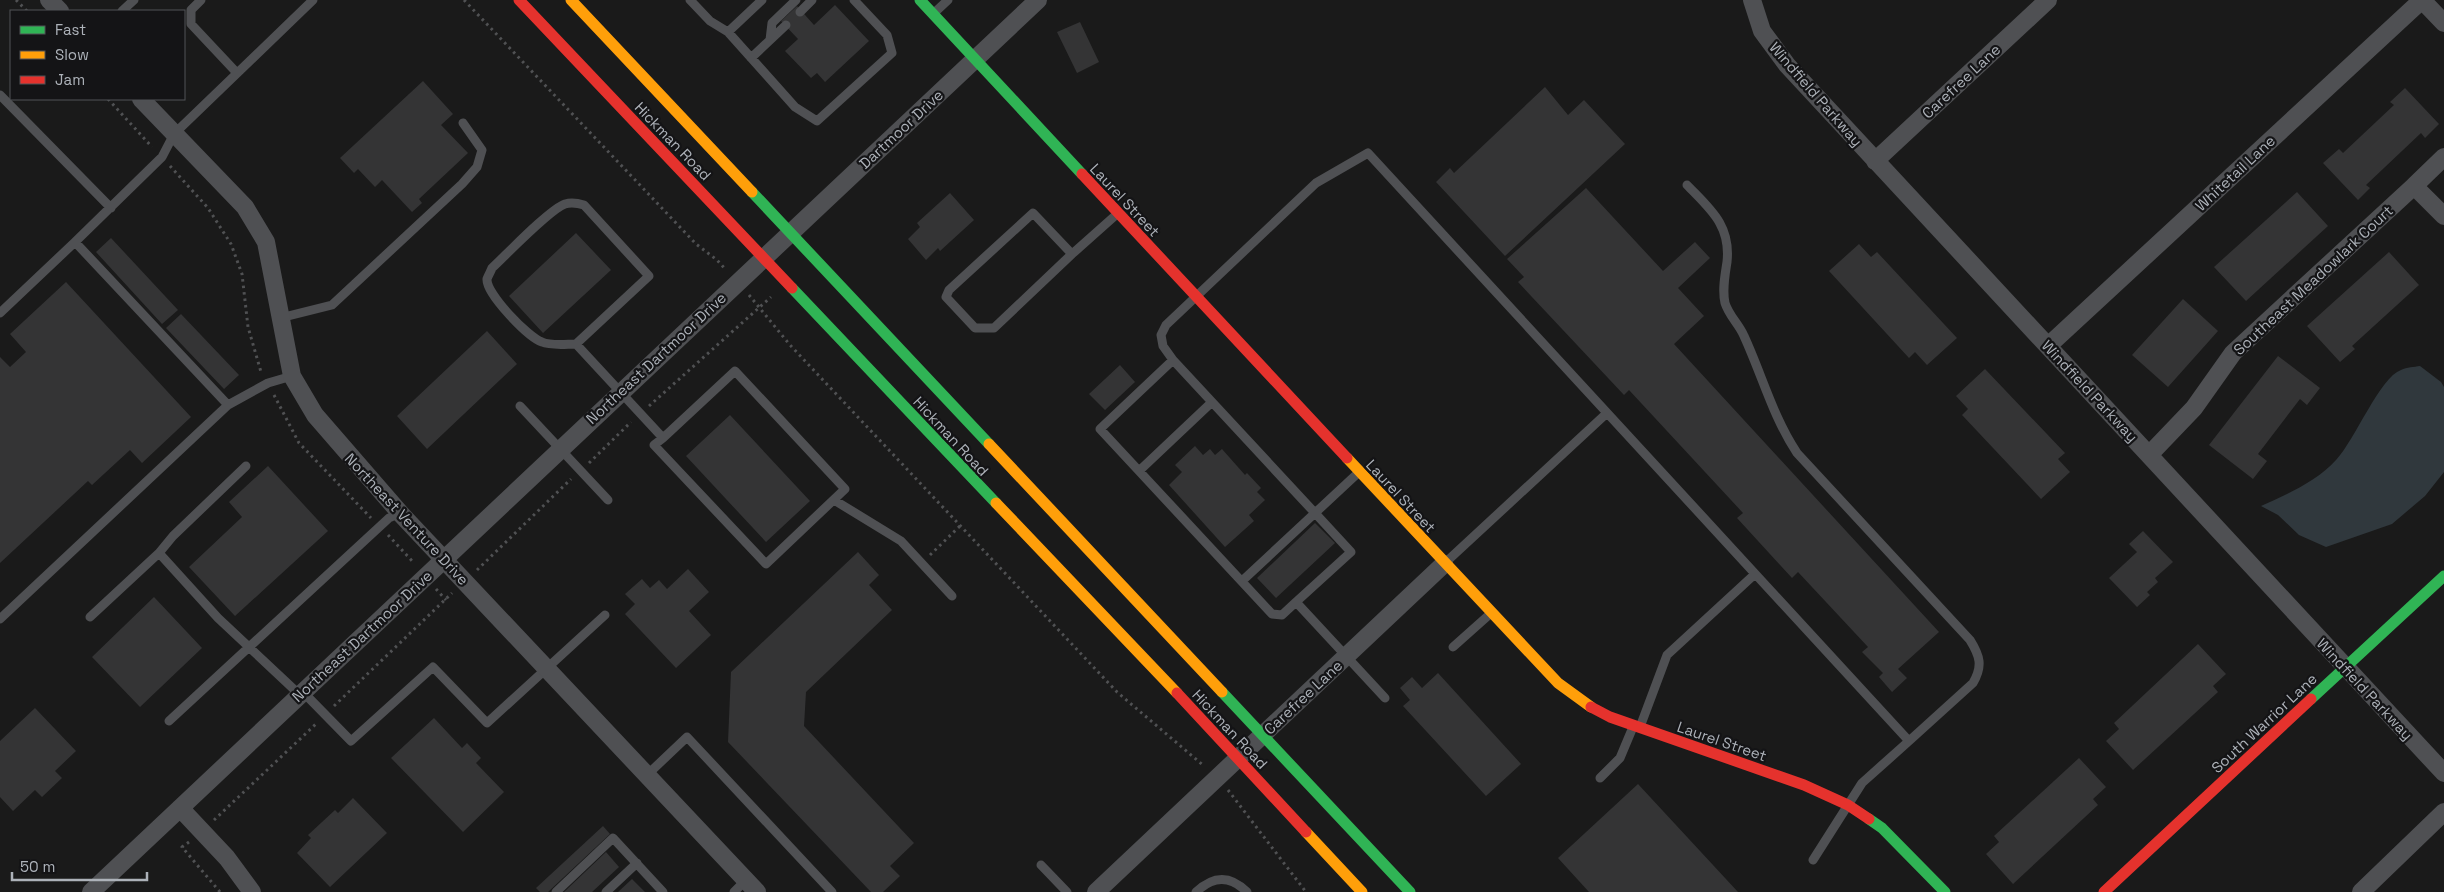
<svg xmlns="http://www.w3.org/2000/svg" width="2444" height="892" font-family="'Space Grotesk',sans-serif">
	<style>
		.water { fill: #30383d }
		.building { fill: #343435 }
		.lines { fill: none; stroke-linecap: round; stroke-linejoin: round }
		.path { stroke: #505153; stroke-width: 3; stroke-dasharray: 2.5 4; stroke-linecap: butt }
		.lane { stroke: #4f5053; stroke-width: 9 }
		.street { stroke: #4f5053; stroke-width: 18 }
		.fast { stroke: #30b455; stroke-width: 11 }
		.slow { stroke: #ff9f0a; stroke-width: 11 }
		.jam { stroke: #e5322d; stroke-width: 11 }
		.labels { text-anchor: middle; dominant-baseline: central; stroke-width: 4.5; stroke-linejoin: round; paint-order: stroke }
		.street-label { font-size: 15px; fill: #adb2b9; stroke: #141416 }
	</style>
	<rect width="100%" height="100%" fill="#1a1a1a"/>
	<path class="water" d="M 2420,366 L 2441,382 L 2444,387 L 2444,472 L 2425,496 L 2392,524 L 2326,547 L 2299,535 L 2278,515 L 2261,506 C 2287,494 2316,482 2336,460 C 2355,440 2380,377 2401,370 C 2407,367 2414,367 2420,366 Z"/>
	<path class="building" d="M 835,5 L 869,41 L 825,82 L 817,73 L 811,78 L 785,51 L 798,39 L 781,21 L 797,6 L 814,25 Z
		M 1080,22 L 1099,62 L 1077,73 L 1057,32 Z
		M 423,81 L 453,114 L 441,125 L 468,153 L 419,199 L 422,203 L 412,212 L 382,180 L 375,187 L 358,169 L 354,173 L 340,158 Z
		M 1545,87 L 1568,115 L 1584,100 L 1625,144 L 1505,256 L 1436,182 L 1450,168 L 1454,173 Z
		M 2405,88 L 2439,124 L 2425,138 L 2421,133 L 2366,185 L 2370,188 L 2358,200 L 2323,163 L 2339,149 L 2343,153 L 2394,105 L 2390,102 Z
		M 1586,188 L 1663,271 L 1695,242 L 1710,258 L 1678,288 L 1704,316 L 1674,344 L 1939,632 L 1898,669 L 1907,678 L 1892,692 L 1879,677 L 1883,673 L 1862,652 L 1868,647 L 1798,572 L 1792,578 L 1737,518 L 1743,513 L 1629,390 L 1624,395 L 1518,282 L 1524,277 L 1507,259 Z
		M 2297,192 L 2328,226 L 2246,301 L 2214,267 Z
		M 950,193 L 974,220 L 940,251 L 938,248 L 926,260 L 908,239 L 920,227 L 917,223 Z
		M 576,233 L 611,270 L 543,333 L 509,296 Z
		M 111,238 L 178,310 L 162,324 L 96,252 Z
		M 1859,244 L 1871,257 L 1877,252 L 1957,338 L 1927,365 L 1915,352 L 1909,358 L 1829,271 Z
		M 2389,252 L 2419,285 L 2352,346 L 2355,349 L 2340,362 L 2307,326 Z
		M 66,282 L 191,417 L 142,463 L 130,450 L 92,485 L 88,481 L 0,563 L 0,357 L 10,367 L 26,352 L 10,334 Z
		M 2183,299 L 2218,331 L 2168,387 L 2132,355 Z
		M 181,314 L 239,375 L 224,389 L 166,328 Z
		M 487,331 L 517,364 L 427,449 L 397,416 Z
		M 2278,356 L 2320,388 L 2307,405 L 2300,399 L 2258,454 L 2267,461 L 2253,479 L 2209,445 Z
		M 1120,365 L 1135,382 L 1105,410 L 1089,394 Z
		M 1985,369 L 2065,453 L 2058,459 L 2070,472 L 2041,499 L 1962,415 L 1968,409 L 1956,396 Z
		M 730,415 L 810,501 L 766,542 L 686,456 Z
		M 1195,446 L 1203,455 L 1210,449 L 1215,455 L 1222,449 L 1245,475 L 1247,473 L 1261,488 L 1257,492 L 1265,500 L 1249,515 L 1254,521 L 1225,547 L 1169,485 L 1182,472 L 1175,465 Z
		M 268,466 L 328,531 L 235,616 L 189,567 L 242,517 L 229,502 Z
		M 1315,523 L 1335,543 L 1276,598 L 1257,578 Z
		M 2143,531 L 2173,562 L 2155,578 L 2158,582 L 2147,592 L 2150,595 L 2137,607 L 2109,578 L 2137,552 L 2129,544 Z
		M 858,552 L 879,575 L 869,585 L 892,610 L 806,692 L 804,726 L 914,843 L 890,866 L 900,876 L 883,892 L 871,892 L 728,742 L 731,672 Z
		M 688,569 L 709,592 L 689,611 L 711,635 L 676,668 L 625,614 L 635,604 L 625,594 L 642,579 L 650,588 L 659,580 L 667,589 Z
		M 154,597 L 202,648 L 140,707 L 92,657 Z
		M 2198,644 L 2226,674 L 2213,686 L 2218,692 L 2133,770 L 2106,741 L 2119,729 L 2114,723 Z
		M 1438,673 L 1521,764 L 1486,796 L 1403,706 L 1410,700 L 1400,688 L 1412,677 L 1422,688 Z
		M 35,708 L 76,751 L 55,771 L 62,778 L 42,797 L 35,790 L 13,811 L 0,797 L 0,741 Z
		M 434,718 L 462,748 L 467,743 L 481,758 L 476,763 L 504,792 L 463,832 L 391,758 Z
		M 2079,758 L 2106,787 L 2093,799 L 2098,805 L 2013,884 L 1986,854 L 1999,842 L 1994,836 Z
		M 1638,784 L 1738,892 L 1589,892 L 1558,858 Z
		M 353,798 L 387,833 L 330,887 L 297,853 L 311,838 L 308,835 L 335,810 L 338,813 Z
		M 603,826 L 610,834 L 548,892 L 540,892 L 536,888 Z
		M 606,852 L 619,867 L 592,892 L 564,892 Z
		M 632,879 L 645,892 L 618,892 Z"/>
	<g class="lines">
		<path class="path" d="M 16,0 L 27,11
			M 464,0 L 696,244 L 717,260 L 726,270
			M 108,99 L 152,147
			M 170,166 L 208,208 L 231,244 L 242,274 L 248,327 L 261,372
			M 749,295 L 790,345 L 1117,692 L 1204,766
			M 274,395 L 299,443 L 371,518
			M 649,406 L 771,297
			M 589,463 L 631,422
			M 388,535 L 414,563
			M 930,555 L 960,526
			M 477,570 L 571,479
			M 436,589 L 446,600
			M 334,706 L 452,593
			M 1228,790 L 1306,892
			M 214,820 L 317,723
			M 189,842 L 182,847 L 220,892"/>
		<path class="lane" d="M 201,0 L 191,10 L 191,24 L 237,73
			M 690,0 L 710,21 L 728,32 L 762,0
			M 122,11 L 134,0
			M 800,12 L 812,0
			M 933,14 L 948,0
			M 728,32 L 795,107 L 817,121 L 892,53 L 887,35 L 854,0
			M 770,40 L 772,23 L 796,0
			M 751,58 L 786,25
			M 0,95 L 111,208
			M 1687,185 C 1710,209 1731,225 1727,262 C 1725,275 1722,290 1725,303 C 1729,316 1739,324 1744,336 C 1762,375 1773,417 1797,453 L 1970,640 C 1980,656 1983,666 1973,683 L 1909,741
			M 1072,254 L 994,328 L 975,328 L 946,297 L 949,290 L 1033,213 L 1072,254 L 1117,214
			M 0,313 L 75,242
			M 280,318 L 332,305 L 462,184 L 477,167 L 482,150 L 463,123
			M 576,344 C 566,344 551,346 542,342 C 528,337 486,294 487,279 C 488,276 491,271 492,268 C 506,255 550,209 565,204 C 572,202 577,203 584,205 L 649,276 L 576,344 L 663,438 L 735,371 L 845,489 L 766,564 L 654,445 L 663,438
			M 1173,360 L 1100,429 L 1272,614 L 1282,615 L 1296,602
			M 292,376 L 268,383 L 228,405 L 75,242 L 162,157 L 174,134 L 313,0
			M 520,406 L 608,500
			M 1139,471 L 1212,402
			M 1358,473 L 1315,513 L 1351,552 L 1296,602 L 1385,698
			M 834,500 L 901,541 L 952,596
			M 159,553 L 173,536 L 246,466
			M 1446,562 L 1607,413
			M 1242,581 L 1315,513 L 1173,360 L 1163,346 L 1161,335 L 1166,325 L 1316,183 L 1368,153 L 1909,741 L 1862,783 L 1813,860
			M 90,617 L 159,553 L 218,618 L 300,695
			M 0,619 L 228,405
			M 1453,647 L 1490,614
			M 303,692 L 351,741 L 433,667 L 487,723 L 605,615
			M 169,721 L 389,518 L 400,513
			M 1640,727 L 1667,655 L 1755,574
			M 647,775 L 687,737 L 832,892
			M 1600,778 L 1620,758 L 1633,727
			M 1041,865 L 1067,892
			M 556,892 L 613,838 L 663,892
			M 606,892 L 637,863
			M 734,892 L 746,880
			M 1196,892 C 1213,876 1230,875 1247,892"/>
		<path class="street" d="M 49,0 L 60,11
			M 1752,0 L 1762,31 L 1787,65 L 2444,773
			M 2422,0 L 2444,23
			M 141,99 L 245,207 L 266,242 L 292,376 L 315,415 L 400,513 L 757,892
			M 1875,161 L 2048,0
			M 2414,186 L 2444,157
			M 2048,346 L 2422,0
			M 2149,455 L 2194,408 L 2233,353 L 2414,186 L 2444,216
			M 180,808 L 227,858 L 252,892
			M 91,892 L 1038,0
			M 1096,892 L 1444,564
			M 2361,892 L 2444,812"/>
		<path class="fast" d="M 920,0 L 1082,174
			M 752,192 L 989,444
			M 792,288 L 996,503
			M 1222,692 L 1410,892
			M 2311,699 L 2444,576
			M 1869,819 L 1882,828 L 1945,892"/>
		<path class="slow" d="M 571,0 L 752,192
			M 989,444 L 1222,692
			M 1347,458 L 1558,683 L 1591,707
			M 996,503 L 1177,693
			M 1306,832 L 1362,892"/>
		<path class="jam" d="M 519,0 L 792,288
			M 1082,174 L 1347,458
			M 1177,693 L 1306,832
			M 1591,707 L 1610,717 L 1804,785 L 1848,805 L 1869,819
			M 2104,892 L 2311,699"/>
	</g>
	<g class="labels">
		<g class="street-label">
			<text transform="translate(1961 81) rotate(-43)">Carefree Lane</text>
			<text transform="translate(1816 94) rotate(49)">Windfield Parkway</text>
			<text transform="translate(901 129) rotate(-43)">Dartmoor Drive</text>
			<text transform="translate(673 141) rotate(46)">Hickman Road</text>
			<text transform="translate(2235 173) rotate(-43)">Whitetail Lane</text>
			<text transform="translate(1125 200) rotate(47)">Laurel Street</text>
			<text transform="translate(2313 280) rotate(-43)">Southeast Meadowlark Court</text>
			<text transform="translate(656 358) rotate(-43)">Northeast Dartmoor Drive</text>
			<text transform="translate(2090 391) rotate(47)">Windfield Parkway</text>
			<text transform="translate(951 436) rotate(47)">Hickman Road</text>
			<text transform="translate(1401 496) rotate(47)">Laurel Street</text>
			<text transform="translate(407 519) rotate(47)">Northeast Venture Drive</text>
			<text transform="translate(362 636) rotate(-43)">Northeast Dartmoor Drive</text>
			<text transform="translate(2365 689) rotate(47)">Windfield Parkway</text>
			<text transform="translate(1303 697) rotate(-43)">Carefree Lane</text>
			<text transform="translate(2264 723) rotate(-43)">South Warrior Lane</text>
			<text transform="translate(1230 729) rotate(47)">Hickman Road</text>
			<text transform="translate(1722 741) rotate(19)">Laurel Street</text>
		</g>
	</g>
	<rect x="10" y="10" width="175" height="90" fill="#141416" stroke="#515357"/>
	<rect x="20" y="26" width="25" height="8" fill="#30b455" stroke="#515357"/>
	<text x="55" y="35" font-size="15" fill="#adb2b9">Fast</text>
	<rect x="20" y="51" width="25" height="8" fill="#ff9f0a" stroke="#515357"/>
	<text x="55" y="60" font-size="15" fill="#adb2b9">Slow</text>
	<rect x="20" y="76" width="25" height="8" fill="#e5322d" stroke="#515357"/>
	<text x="55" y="85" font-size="15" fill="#adb2b9">Jam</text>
	<path d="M12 872v8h135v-8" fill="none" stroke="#adb2b9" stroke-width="2.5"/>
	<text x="20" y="872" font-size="15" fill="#adb2b9" stroke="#141416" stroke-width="4" paint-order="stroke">50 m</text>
</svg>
